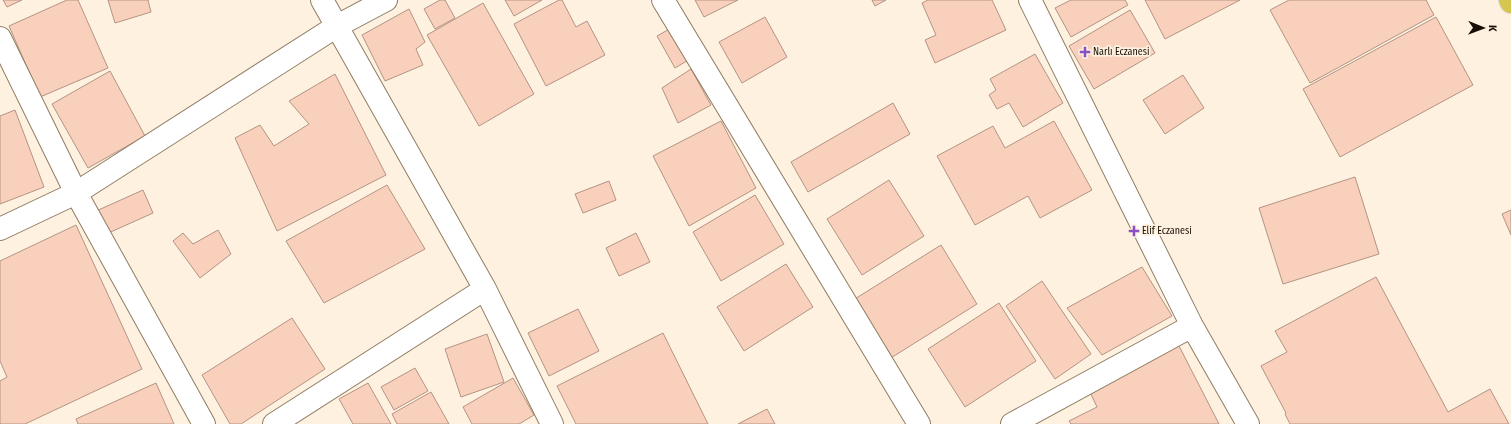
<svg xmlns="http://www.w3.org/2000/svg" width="1511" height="424" font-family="'Fira Sans Condensed',sans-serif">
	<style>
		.building { fill: #f9d0bb; stroke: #b39484 }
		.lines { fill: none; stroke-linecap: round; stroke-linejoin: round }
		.minor-casing { stroke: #8f7c62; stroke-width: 24 }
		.tertiary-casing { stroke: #8f7c62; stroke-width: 24 }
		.trunk-casing { stroke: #dad9d7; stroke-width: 24 }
		.minor { stroke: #fff; stroke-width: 22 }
		.tertiary { stroke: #fff; stroke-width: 22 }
		.trunk { stroke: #d7c64e; stroke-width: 22 }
		.poi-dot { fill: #8b4fc5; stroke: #fef1e0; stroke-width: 1.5 }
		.labels { text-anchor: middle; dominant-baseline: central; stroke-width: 3.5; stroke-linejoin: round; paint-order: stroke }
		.poi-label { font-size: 10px; fill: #170f06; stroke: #fef1e0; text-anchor: start }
	</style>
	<rect width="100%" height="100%" fill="#fef1e0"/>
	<path class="building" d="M 3,0 L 22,0 L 7,7 Z
		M 67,0 L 78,0 L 108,68 L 40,97 L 9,26 Z
		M 108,0 L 148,0 L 151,12 L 115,23 Z
		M 440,0 L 445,0 L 455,18 L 435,29 L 424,9 Z
		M 505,0 L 542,0 L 514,16 Z
		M 559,0 L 562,0 L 576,27 L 587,21 L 605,55 L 546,86 L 514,24 Z
		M 695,0 L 738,0 L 704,17 Z
		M 872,0 L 886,0 L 875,6 Z
		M 928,0 L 992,0 L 1006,30 L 935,63 L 925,40 L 936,35 L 922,3 Z
		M 1071,0 L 1125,0 L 1128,5 L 1071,37 L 1055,8 Z
		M 1145,0 L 1240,0 L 1165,39 Z
		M 1289,0 L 1426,0 L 1434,15 L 1310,83 L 1270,10 Z
		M 483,3 L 534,94 L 479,126 L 427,35 Z
		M 409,9 L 425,42 L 416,49 L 423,65 L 385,81 L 362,35 Z
		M 1130,10 L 1155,53 L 1094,89 L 1069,46 Z
		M 765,17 L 787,57 L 742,83 L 719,42 Z
		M 1436,17 L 1473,85 L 1340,157 L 1303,89 Z
		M 673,27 L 690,59 L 675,68 L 657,36 Z
		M 1035,54 L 1063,103 L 1023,127 L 1009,103 L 997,109 L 989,95 L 996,90 L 990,79 Z
		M 691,69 L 711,105 L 678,123 L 662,88 Z
		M 110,71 L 145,136 L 88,168 L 52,104 Z
		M 335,74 L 386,175 L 277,231 L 235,138 L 260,125 L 274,146 L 309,124 L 289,101 Z
		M 1183,75 L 1204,108 L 1165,134 L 1143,100 Z
		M 893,103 L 910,134 L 808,192 L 791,162 Z
		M 15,110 L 44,187 L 0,204 L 0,116 Z
		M 721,121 L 756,188 L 689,226 L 653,156 Z
		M 1054,121 L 1092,190 L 1040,218 L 1028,196 L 975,225 L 937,156 L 993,126 L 1005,148 Z
		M 1355,177 L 1379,254 L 1283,284 L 1259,208 Z
		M 889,180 L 924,236 L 862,275 L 827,219 Z
		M 609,181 L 616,200 L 583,213 L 575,194 Z
		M 387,185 L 425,249 L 324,303 L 286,241 Z
		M 143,190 L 153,213 L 104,235 L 94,212 Z
		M 755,195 L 784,244 L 721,281 L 693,232 Z
		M 1511,210 L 1511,235 L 1502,214 Z
		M 76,225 L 142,369 L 25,424 L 0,424 L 0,381 L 7,377 L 0,361 L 0,261 Z
		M 218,230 L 231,254 L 200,278 L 173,241 L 183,233 L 193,244 Z
		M 636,233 L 650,262 L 619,276 L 606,248 Z
		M 941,245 L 977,304 L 886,361 L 850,302 Z
		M 786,264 L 813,307 L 744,351 L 717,307 Z
		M 1142,267 L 1172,316 L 1102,355 L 1067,308 Z
		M 1376,277 L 1448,412 L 1490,389 L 1509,424 L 1290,424 L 1285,414 L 1286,413 L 1261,366 L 1287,352 L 1275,331 Z
		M 1042,281 L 1091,354 L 1055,379 L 1006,306 Z
		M 999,303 L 1036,361 L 965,407 L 928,349 Z
		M 578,309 L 599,351 L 549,376 L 528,333 Z
		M 292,318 L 325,369 L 241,424 L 230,424 L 202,375 Z
		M 663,333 L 708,424 L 576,424 L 557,386 Z
		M 487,334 L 504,382 L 461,397 L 445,349 Z
		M 1178,344 L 1219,424 L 1071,424 L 1069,421 L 1097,407 L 1089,390 Z
		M 415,368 L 428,391 L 394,410 L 381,387 Z
		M 513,378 L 534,415 L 519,424 L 472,424 L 463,407 Z
		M 156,383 L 174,424 L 78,424 L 76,419 Z
		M 368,383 L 391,424 L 353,424 L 339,399 Z
		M 431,392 L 449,424 L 397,424 L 392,414 Z
		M 767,409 L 775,424 L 738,424 Z"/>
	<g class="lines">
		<defs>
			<path id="minor" d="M 322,0 L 485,289 L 552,424
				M 663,0 L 919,424
				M 0,38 L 76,193 L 204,424
				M 0,229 L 76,193 L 337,26 L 386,0
				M 274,424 L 485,289"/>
			<path id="tertiary" d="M 1030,0 L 1192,326 L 1248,424
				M 1012,424 L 1192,326"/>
			<path id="trunk" d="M 1510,0 L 1511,2"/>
		</defs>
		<use href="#minor" class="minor-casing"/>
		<use href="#tertiary" class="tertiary-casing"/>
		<use href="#trunk" class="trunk-casing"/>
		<use href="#minor" class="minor"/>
		<use href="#tertiary" class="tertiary"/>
		<use href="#trunk" class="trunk"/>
	</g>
	<g class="poi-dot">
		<path d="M1083 46h4v4h4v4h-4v4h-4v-4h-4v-4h4z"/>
		<path d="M1132 225h4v4h4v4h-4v4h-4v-4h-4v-4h4z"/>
	</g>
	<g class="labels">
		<g class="poi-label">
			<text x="1093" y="52">Narlı Eczanesi</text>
			<text x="1142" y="231">Elif Eczanesi</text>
		</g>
	</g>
	<g transform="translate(1483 28) rotate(91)" stroke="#fef1e0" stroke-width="3" paint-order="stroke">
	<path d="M0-3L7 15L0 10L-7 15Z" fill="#170f06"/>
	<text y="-6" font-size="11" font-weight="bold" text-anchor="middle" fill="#170f06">K</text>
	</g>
</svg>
